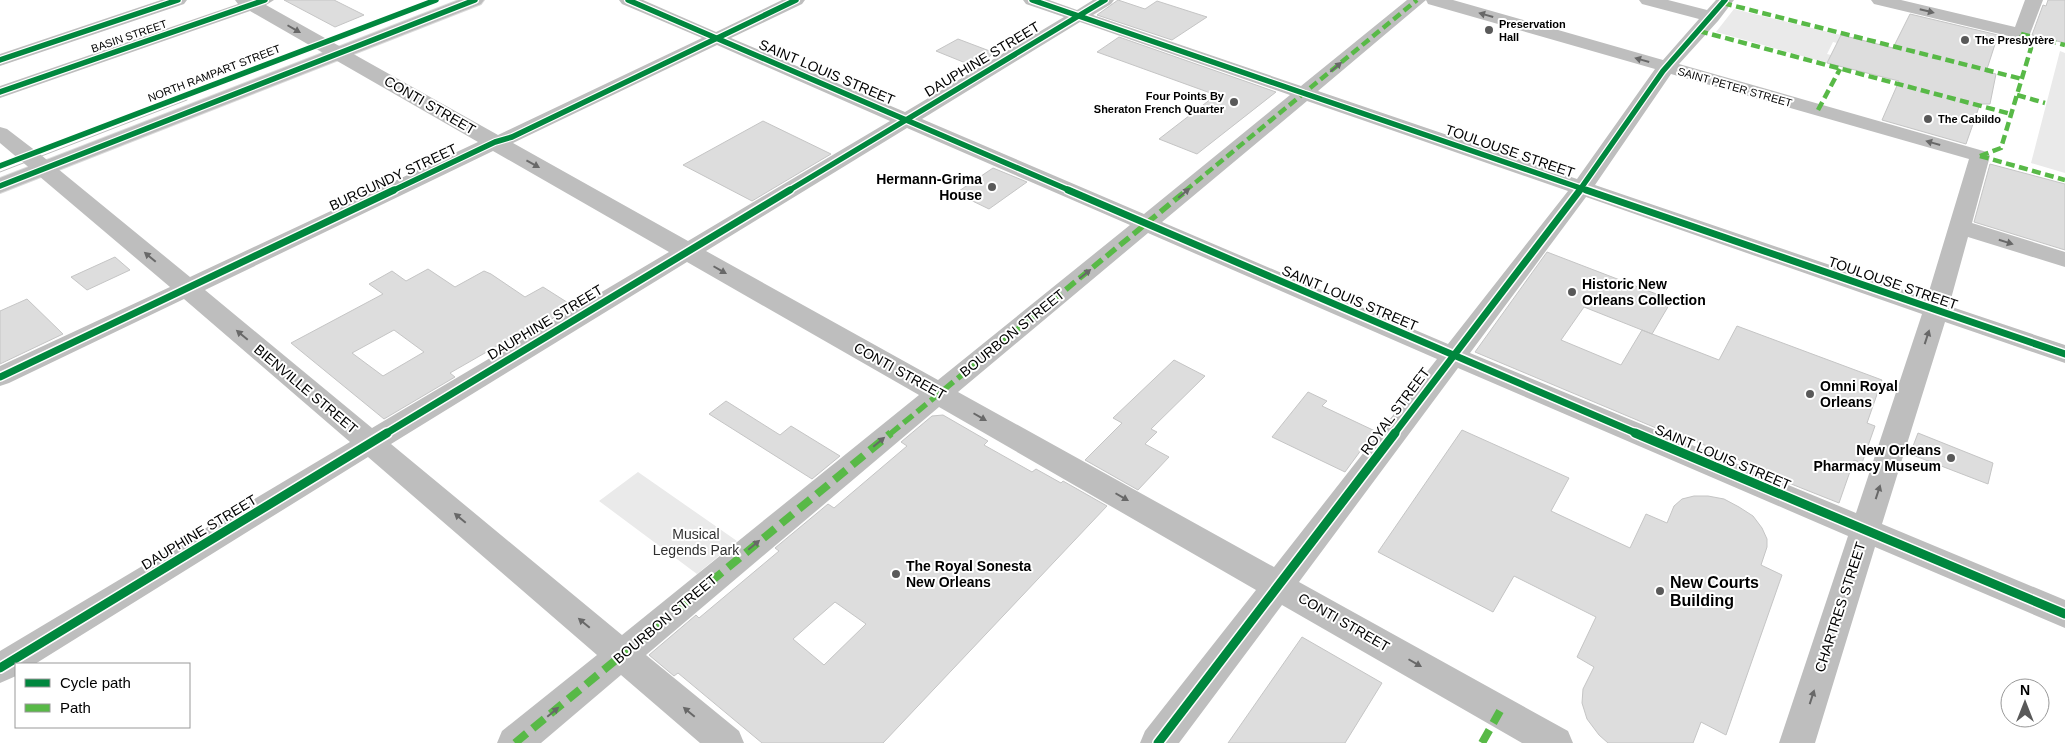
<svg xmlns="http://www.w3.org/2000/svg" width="2065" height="743" font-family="Helvetica,sans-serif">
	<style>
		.green { fill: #eaeaea }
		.building { fill: #ddd; stroke: #c5c5c5; fill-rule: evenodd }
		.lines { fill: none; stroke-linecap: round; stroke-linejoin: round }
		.major-casing { stroke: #dbdbdb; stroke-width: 2 }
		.minor { fill: #bebebe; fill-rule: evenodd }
		.major { fill: #bdbdbd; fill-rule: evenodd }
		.tram { stroke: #bdbdbd; stroke-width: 1 }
		.quiet-far2 { stroke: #58b947; stroke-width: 4.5; stroke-dasharray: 9 4.5; stroke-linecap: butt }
		.quiet-far1 { stroke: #58b947; stroke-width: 5.5; stroke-dasharray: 12 5.5; stroke-linecap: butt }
		.quiet { stroke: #58b947; stroke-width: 8; stroke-dasharray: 15 8; stroke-linecap: butt }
		.cycleway-far2-casing { stroke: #fff; stroke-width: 8 }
		.cycleway-far1-casing { stroke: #fff; stroke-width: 10 }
		.cycleway-casing { stroke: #fff; stroke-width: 12 }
		.cycleway-far2 { stroke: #00873e; stroke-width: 5.5 }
		.cycleway-far1 { stroke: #00873e; stroke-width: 7 }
		.cycleway { stroke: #00873e; stroke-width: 9 }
		.oneway { fill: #686868 }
		.poi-dot { fill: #595959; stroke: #fff; stroke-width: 2 }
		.labels { text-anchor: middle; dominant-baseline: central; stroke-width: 4; stroke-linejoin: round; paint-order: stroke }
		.far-poi-label { font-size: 11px; font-weight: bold; fill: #000; stroke: #fff; text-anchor: start }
		.far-street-label { font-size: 11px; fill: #000; stroke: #fff }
		.street-label { font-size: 14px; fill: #000; stroke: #fff }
		.poi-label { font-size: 14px; font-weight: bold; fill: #000; stroke: #fff; text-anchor: start }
		.park-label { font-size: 14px; fill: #303030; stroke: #fff }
		.near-poi-label { font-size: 16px; font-weight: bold; fill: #000; stroke: #fff; text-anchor: start }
	</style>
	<rect width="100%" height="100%" fill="#fff"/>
	<path class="green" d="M 1734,9 L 1841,35 L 1837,43 L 1833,42 L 1827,54 L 1831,55 L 1827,63 L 1716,32 Z
		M 2060,51 L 2065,53 L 2065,173 L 2031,163 Z
		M 638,472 L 737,541 L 697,574 L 599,501 Z"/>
	<path class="building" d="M 284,0 L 334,0 L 364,15 L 335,27 Z
		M 1118,0 L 1145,9 L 1157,1 L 1207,17 L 1172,40 L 1097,15 Z
		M 2048,0 L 2065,0 L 2065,43 L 2032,35 L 2043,5 L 2046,6 Z
		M 1910,14 L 1998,35 L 1986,72 L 1996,74 L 1990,104 L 1980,104 L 1966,144 L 1882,120 L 1899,81 L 1827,63 L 1841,35 L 1893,48 Z
		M 1119,37 L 1276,92 L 1197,154 L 1159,139 L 1216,95 L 1097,52 Z
		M 958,39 L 995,53 L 973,66 L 936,51 Z
		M 763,121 L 831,154 L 752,201 L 683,165 Z
		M 1990,164 L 2065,184 L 2065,250 L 1974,222 Z
		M 993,168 L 1027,182 L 989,209 L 956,193 Z
		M 1547,252 L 1672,300 L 1652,334 L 1584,307 L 1561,340 L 1621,365 L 1642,330 L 1719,360 L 1737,326 L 1882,380 L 1867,423 L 1875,426 L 1862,463 L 1854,460 L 1839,503 L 1766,474 L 1767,472 L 1688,438 L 1687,441 L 1475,352 Z
		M 115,257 L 130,270 L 87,290 L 71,277 Z
		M 428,269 L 455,287 L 484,271 L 491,274 L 525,297 L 543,287 L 573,306 L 515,341 L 511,338 L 450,373 L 455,377 L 384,419 L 291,343 L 383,294 L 369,284 L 392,271 L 406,281 ZM 394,330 L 424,352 L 383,376 L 352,353 Z
		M 27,299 L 63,334 L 0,364 L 0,311 Z
		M 1174,360 L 1205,376 L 1151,429 L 1157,432 L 1145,444 L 1169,457 L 1138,490 L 1085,460 L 1122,423 L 1113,418 Z
		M 1308,392 L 1327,401 L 1322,406 L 1375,431 L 1345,472 L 1272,437 Z
		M 726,401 L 780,435 L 791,426 L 840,456 L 812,479 L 709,414 Z
		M 943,415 L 988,441 L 984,445 L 1032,472 L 1036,469 L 1061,483 L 1063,481 L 1107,506 L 883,743 L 762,743 L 678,673 L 674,676 L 649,655 L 696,615 L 699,618 L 779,551 L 775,548 L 828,504 L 834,508 L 907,446 L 901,442 L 932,416 ZM 835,602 L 866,624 L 824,665 L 793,639 Z
		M 1462,430 L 1569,478 L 1551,511 L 1630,548 L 1646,514 L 1667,523 L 1674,506 L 1682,499 L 1694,496 L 1708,496 L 1724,499 L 1739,507 L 1753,516 L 1762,528 L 1767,539 L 1767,547 L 1761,565 L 1782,575 L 1726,735 L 1701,722 L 1693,743 L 1608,743 L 1599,735 L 1587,719 L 1582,703 L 1583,689 L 1594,667 L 1577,657 L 1596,617 L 1514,576 L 1493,612 L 1378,552 Z
		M 1918,433 L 1993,463 L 1988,484 L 1910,454 Z
		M 1302,637 L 1382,683 L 1345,743 L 1228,743 Z"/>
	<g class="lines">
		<defs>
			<path id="major" d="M 459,0 L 484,0 L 481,4 L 0,193 L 0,178 Z"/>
		</defs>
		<use href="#major" class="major-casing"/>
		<path class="minor" d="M 161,0 L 187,0 L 184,4 L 0,66 L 0,54 Z
			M 235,0 L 274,0 L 266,5 L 498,135 L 702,38 L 622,4 L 619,0 L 643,0 L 716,32 L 782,0 L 805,0 L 802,4 L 731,38 L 905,112 L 1064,17 L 1026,4 L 1023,0 L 1049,0 L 1077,10 L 1093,0 L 1114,0 L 1111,4 L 1093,15 L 1301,86 L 1407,0 L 1453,0 L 1663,60 L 1699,19 L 1642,4 L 1639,0 L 1668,0 L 1707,10 L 1716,0 L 1734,0 L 1718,21 L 1679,64 L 1987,152 L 1990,156 L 1972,223 L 2065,252 L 2065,267 L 1968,237 L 1949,306 L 2065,345 L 2065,363 L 1945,322 L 1882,524 L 2065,600 L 2065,628 L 1875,547 L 1815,743 L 1779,743 L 1848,536 L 1458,368 L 1299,582 L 1568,731 L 1573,743 L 1522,743 L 1282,605 L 1179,743 L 1140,743 L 1145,731 L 1256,590 L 939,407 L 646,655 L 739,731 L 744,743 L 700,743 L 621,675 L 541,743 L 497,743 L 502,731 L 597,655 L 368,457 L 35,664 L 16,664 L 16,676 L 0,683 L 0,651 L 350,442 L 184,299 L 9,383 L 0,386 L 0,366 L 170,287 L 0,143 L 0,127 L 7,129 L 41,155 L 190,277 L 478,142 L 250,11 L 0,98 L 0,86 L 238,4 ZM 1426,0 L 1428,4 L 1655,69 L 1577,179 L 1318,91 ZM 1080,22 L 1290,95 L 1144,214 L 922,119 ZM 717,45 L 890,121 L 688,241 L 513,143 ZM 1671,74 L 1969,159 L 1927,298 L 1595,185 ZM 1307,101 L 1568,191 L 1448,344 L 1162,222 ZM 907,128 L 1130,225 L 938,380 L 706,251 ZM 493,151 L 669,252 L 372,428 L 205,290 ZM 1586,197 L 1922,314 L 1856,513 L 1470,353 ZM 1148,233 L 1437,359 L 1274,567 L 958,392 ZM 687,262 L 919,395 L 622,635 L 391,444 Z
			M 1871,0 L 1901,0 L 2015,27 L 2025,0 L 2043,0 L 2030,34 L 2027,38 L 2021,39 L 1874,4 Z"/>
		<use href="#major" class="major"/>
		<path class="tram" d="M 0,172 L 187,100
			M 0,181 L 465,0"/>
		<path class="quiet-far2" d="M 1723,3 L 2022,79
			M 1699,31 L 2011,114
			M 2021,34 L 2065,45
			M 2017,95 L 2045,103
			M 1818,110 L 1840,69
			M 1980,156 L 2001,148 L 2031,48 L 2021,34
			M 1980,156 L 2065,180
			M 1185,191 L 1417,0"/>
		<path class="quiet-far1" d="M 890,434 L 1187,190"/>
		<path class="quiet" d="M 515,743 L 891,433
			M 1482,743 L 1500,711"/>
		<defs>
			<path id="cycleway-far2" d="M 628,0 L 1071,191
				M 1032,0 L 1589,191
				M 0,60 L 178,0
				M 0,92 L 265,0
				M 0,166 L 436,0
				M 0,186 L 475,0
				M 392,191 L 495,142 L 512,137 L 796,0
				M 788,191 L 1105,0
				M 1579,191 L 1663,71 L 1725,0"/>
			<path id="cycleway-far1" d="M 1068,190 L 1638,434
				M 1586,190 L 2065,354
				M 0,377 L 394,190
				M 385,434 L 790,190
				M 1394,434 L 1580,190"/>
			<path id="cycleway" d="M 1635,433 L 2065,614
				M 0,668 L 387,433
				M 1158,743 L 1395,433"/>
		</defs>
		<use href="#cycleway-far2" class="cycleway-far2-casing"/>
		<use href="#cycleway-far1" class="cycleway-far1-casing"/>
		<use href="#cycleway" class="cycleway-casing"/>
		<use href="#cycleway-far2" class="cycleway-far2"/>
		<use href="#cycleway-far1" class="cycleway-far1"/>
		<use href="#cycleway" class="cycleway"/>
	</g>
	<defs><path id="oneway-solid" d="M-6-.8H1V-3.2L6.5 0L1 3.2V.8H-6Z" transform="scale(1.25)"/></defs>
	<g class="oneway">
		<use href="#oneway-solid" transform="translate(1927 11) rotate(14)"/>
		<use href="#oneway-solid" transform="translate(1486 15) rotate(-164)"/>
		<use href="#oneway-solid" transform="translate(294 29) rotate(30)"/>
		<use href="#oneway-solid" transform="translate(1642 60) rotate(-164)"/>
		<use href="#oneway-solid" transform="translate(1336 67) rotate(-40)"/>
		<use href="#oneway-solid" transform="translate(1933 143) rotate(-164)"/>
		<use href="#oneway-solid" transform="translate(533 164) rotate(29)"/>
		<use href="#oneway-solid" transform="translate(1184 193) rotate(-40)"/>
		<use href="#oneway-solid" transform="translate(2006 242) rotate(17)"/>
		<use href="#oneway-solid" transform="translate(150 257) rotate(-140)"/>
		<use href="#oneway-solid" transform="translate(720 270) rotate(30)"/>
		<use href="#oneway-solid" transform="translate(1085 274) rotate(-39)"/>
		<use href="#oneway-solid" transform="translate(242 335) rotate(-140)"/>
		<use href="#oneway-solid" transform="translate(1927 337) rotate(-72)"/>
		<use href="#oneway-solid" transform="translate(980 417) rotate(30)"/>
		<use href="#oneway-solid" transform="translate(879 442) rotate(-40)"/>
		<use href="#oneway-solid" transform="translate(1878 492) rotate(-72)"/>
		<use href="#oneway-solid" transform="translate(1122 497) rotate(30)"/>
		<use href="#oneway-solid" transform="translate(460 518) rotate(-140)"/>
		<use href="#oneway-solid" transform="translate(754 545) rotate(-40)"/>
		<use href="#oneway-solid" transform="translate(584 623) rotate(-140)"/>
		<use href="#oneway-solid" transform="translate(1415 663) rotate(30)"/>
		<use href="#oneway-solid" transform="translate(1812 697) rotate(-72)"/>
		<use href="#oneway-solid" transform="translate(553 712) rotate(-40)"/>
		<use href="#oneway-solid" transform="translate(689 712) rotate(-140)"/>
	</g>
	<g class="poi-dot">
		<circle cx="1489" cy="30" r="5"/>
		<circle cx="1965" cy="40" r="5"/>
		<circle cx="1234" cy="102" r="5"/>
		<circle cx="1928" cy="119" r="5"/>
		<circle cx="992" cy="187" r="5"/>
		<circle cx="1572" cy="292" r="5"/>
		<circle cx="1810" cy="394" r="5"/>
		<circle cx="1951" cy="458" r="5"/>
		<circle cx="896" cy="574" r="5"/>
		<circle cx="1660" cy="591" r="5"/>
	</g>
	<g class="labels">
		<g class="far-poi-label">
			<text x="1499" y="24">Preservation<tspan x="1499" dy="13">Hall</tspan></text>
			<text x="1975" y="40">The Presbytère</text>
			<text x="1224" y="96" text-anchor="end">Four Points By<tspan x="1224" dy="13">Sheraton French Quarter</tspan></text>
			<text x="1938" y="119">The Cabildo</text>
		</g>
		<g class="far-street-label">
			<text transform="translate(129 36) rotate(-19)">BASIN STREET</text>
			<text transform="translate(214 73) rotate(-21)">NORTH RAMPART STREET</text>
			<text transform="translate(1735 87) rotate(16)">SAINT PETER STREET</text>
		</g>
		<g class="street-label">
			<text transform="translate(982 59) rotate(-31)">DAUPHINE STREET</text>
			<text transform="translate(827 72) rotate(23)">SAINT LOUIS STREET</text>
			<text transform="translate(430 105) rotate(30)">CONTI STREET</text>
			<text transform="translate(1510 151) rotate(19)">TOULOUSE STREET</text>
			<text transform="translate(393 177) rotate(-25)">BURGUNDY STREET</text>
			<text transform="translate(1893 283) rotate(19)">TOULOUSE STREET</text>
			<text transform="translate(1350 298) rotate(23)">SAINT LOUIS STREET</text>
			<text transform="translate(545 322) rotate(-31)">DAUPHINE STREET</text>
			<text transform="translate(1012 333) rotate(-39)">BOURBON STREET</text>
			<text transform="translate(900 371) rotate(29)">CONTI STREET</text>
			<text transform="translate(306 389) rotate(40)">BIENVILLE STREET</text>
			<text transform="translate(1395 411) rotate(-53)">ROYAL STREET</text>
			<text transform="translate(1723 457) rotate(23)">SAINT LOUIS STREET</text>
			<text transform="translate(199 532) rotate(-31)">DAUPHINE STREET</text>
			<text transform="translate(1840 607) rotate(-72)">CHARTRES STREET</text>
			<text transform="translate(665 619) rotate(-40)">BOURBON STREET</text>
			<text transform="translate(1344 622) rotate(30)">CONTI STREET</text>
		</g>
		<g class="poi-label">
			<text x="982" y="179" text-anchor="end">Hermann-Grima<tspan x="982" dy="16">House</tspan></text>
			<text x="1582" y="284">Historic New<tspan x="1582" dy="16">Orleans Collection</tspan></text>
			<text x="1820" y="386">Omni Royal<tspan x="1820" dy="16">Orleans</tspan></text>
			<text x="1941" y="450" text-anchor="end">New Orleans<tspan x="1941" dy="16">Pharmacy Museum</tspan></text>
			<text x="906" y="566">The Royal Sonesta<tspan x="906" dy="16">New Orleans</tspan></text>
		</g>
		<g class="park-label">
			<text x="696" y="534">Musical<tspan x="696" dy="16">Legends Park</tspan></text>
		</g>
		<g class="near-poi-label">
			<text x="1670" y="582">New Courts<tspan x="1670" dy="18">Building</tspan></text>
		</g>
	</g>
	<rect x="15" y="663" width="175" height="65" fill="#ffffff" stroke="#999999"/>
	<rect x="25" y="679" width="25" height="8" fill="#00873e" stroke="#999999"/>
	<text x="60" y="688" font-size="15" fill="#000000">Cycle path</text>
	<rect x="25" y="704" width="25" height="8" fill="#58b947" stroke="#999999"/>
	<text x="60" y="713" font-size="15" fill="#000000">Path</text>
	<g transform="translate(2025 703)"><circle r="24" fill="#ffffff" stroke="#999999"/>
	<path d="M0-4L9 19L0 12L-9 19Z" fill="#595959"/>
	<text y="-8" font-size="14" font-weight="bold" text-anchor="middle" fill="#000000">N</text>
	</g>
</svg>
